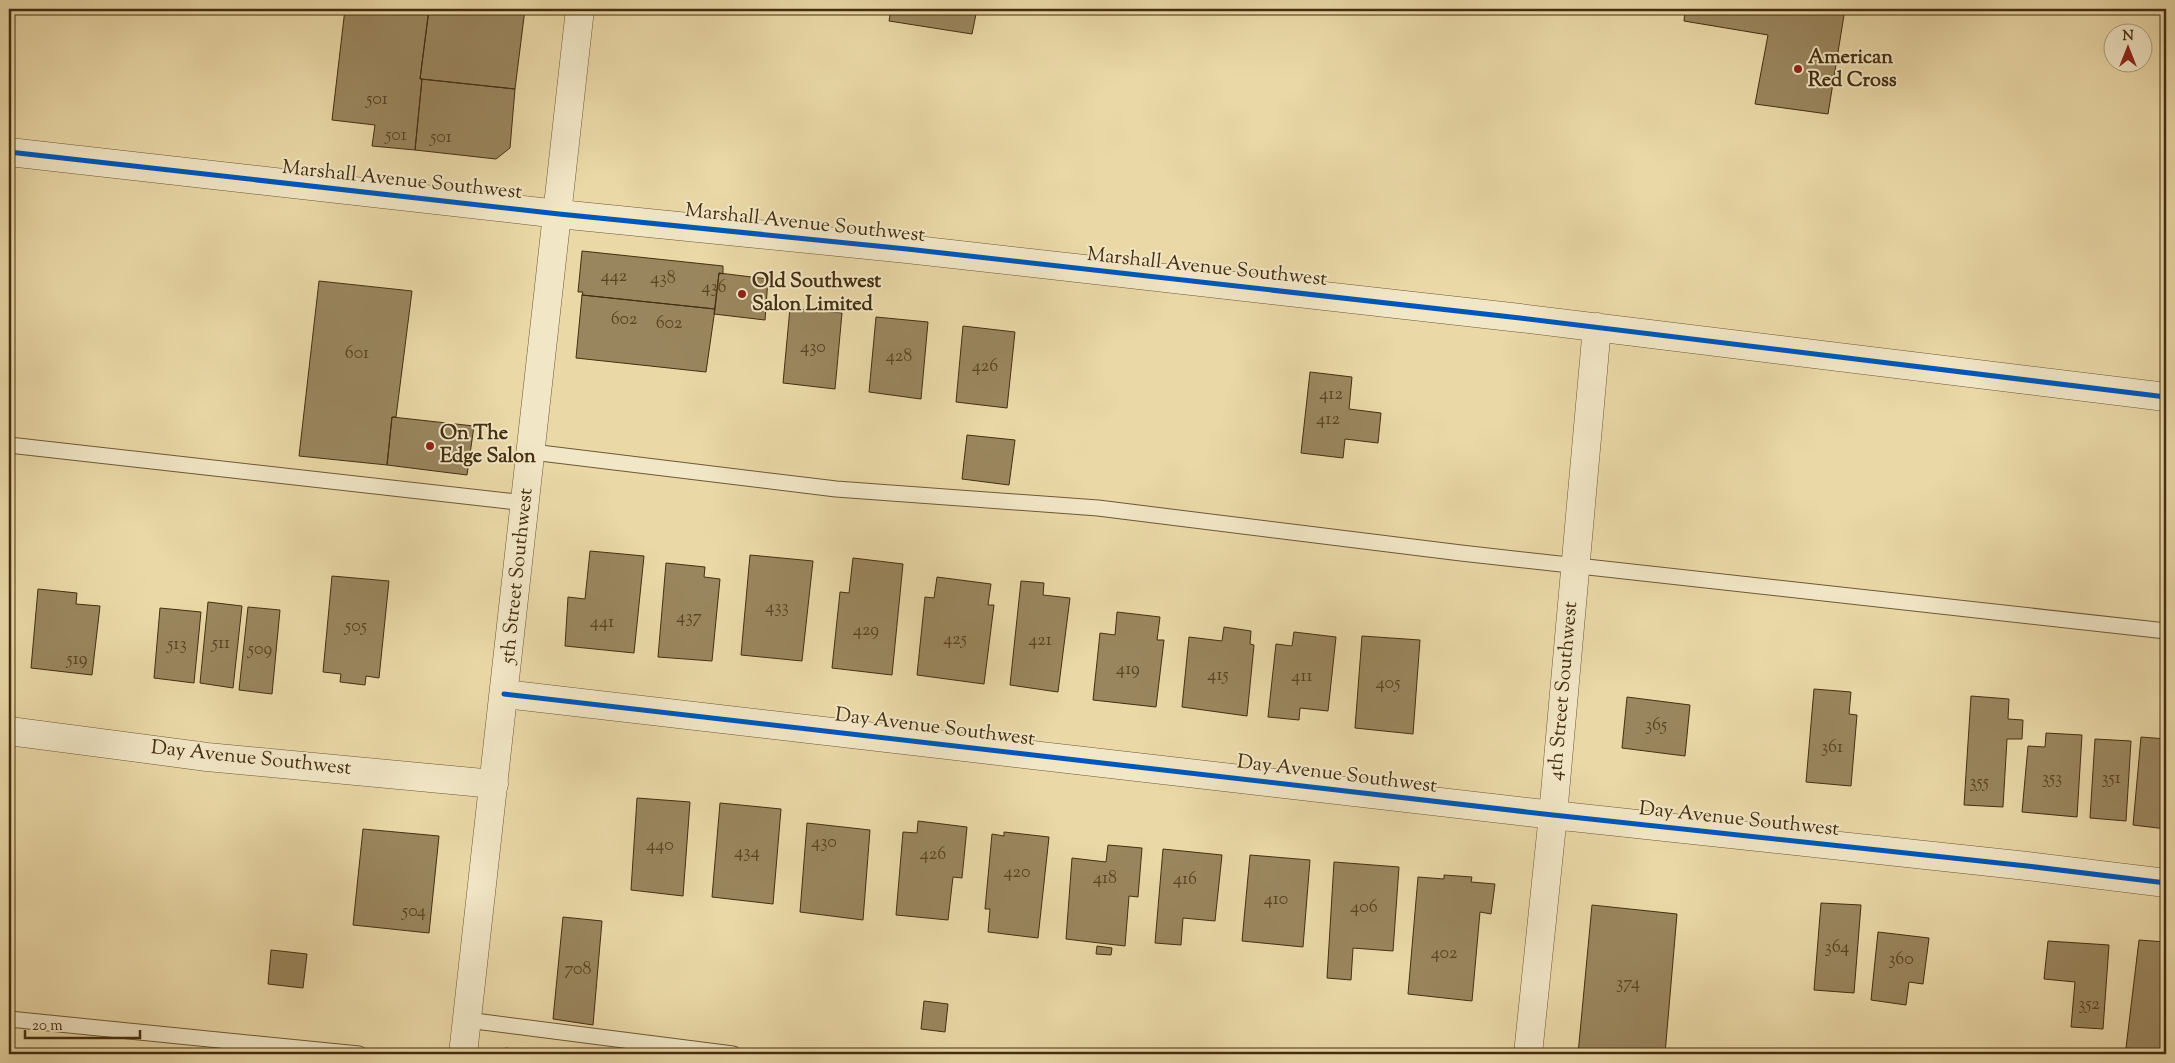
<svg xmlns="http://www.w3.org/2000/svg" width="2175" height="1063" font-family="'Sorts Mill Goudy',serif">
	<style>
		.building { fill: #9a865e; stroke: #442e0f }
		.lines { fill: none; stroke-linecap: round; stroke-linejoin: round }
		.service-casing { stroke: #6e5835; stroke-width: 17 }
		.minor-casing { stroke: #6e5835; stroke-width: 29 }
		.tertiary-casing { stroke: #6e5835; stroke-width: 29 }
		.service { stroke: #f1e6c6; stroke-width: 15 }
		.minor { stroke: #f1e6c6; stroke-width: 28 }
		.tertiary { stroke: #f1e6c6; stroke-width: 28 }
		.cycleway-casing { stroke: #f1e6c6; stroke-width: 8 }
		.cycleway { stroke: #0057b8; stroke-width: 5 }
		.poi-dot { fill: #8f2418; stroke: #f1e6c6; stroke-width: 2 }
		.labels { text-anchor: middle; dominant-baseline: central; stroke-width: 4; stroke-linejoin: round; paint-order: stroke }
		.number-label { font-size: 18px; fill: #5a4423 }
		.poi-label { font-size: 20px; font-weight: bold; fill: #442e0f; stroke: #f1e6c6; text-anchor: start }
		.street-label { font-size: 20px; fill: #442e0f; stroke: #f1e6c6 }
	</style>
	<rect width="100%" height="100%" fill="#ead8a7"/>
	<filter id="stains"><feTurbulence type="fractalNoise" baseFrequency=".004" numOctaves="4"/><feColorMatrix values="0 0 0 0 .2 0 0 0 0 .09 0 0 0 0 .02 0 0 0 .5 -.17"/></filter>
	<radialGradient id="worn" r=".72"><stop offset=".6" stop-color="#630" stop-opacity="0"/><stop offset="1" stop-color="#630" stop-opacity=".3"/></radialGradient>
	<path class="building" d="M 345,9 L 429,9 L 420,79 L 422,79 L 415,150 L 372,146 L 375,125 L 332,120 Z
		M 429,9 L 525,9 L 515,89 L 420,79 Z
		M 891,9 L 977,9 L 972,34 L 889,21 Z
		M 1685,9 L 1845,9 L 1828,114 L 1755,104 L 1768,35 L 1684,21 Z
		M 422,79 L 515,89 L 510,148 L 496,159 L 415,150 Z
		M 582,251 L 723,266 L 723,274 L 719,273 L 715,309 L 582,295 L 583,292 L 578,292 Z
		M 719,273 L 768,279 L 765,320 L 714,314 Z
		M 319,281 L 412,291 L 396,417 L 392,417 L 387,465 L 299,456 Z
		M 582,295 L 715,309 L 706,372 L 576,358 Z
		M 790,308 L 842,313 L 835,389 L 783,383 Z
		M 876,317 L 928,322 L 921,399 L 869,392 Z
		M 963,326 L 1015,332 L 1007,408 L 956,402 Z
		M 1310,372 L 1352,377 L 1349,409 L 1381,413 L 1378,443 L 1345,439 L 1343,458 L 1301,453 Z
		M 392,417 L 474,426 L 467,475 L 387,465 Z
		M 967,435 L 1015,440 L 1009,485 L 962,479 Z
		M 590,551 L 644,556 L 634,653 L 565,646 L 568,597 L 585,599 Z
		M 750,555 L 813,561 L 802,661 L 741,655 Z
		M 853,558 L 903,564 L 892,675 L 832,668 L 840,592 L 849,593 Z
		M 666,563 L 705,567 L 704,577 L 720,579 L 712,661 L 658,657 Z
		M 332,576 L 389,581 L 379,678 L 366,676 L 365,685 L 340,682 L 341,674 L 323,672 Z
		M 937,577 L 991,584 L 988,605 L 994,605 L 984,684 L 917,675 L 925,597 L 934,598 Z
		M 1021,581 L 1044,583 L 1043,595 L 1070,598 L 1058,692 L 1010,685 Z
		M 38,589 L 77,593 L 76,604 L 100,606 L 92,675 L 31,668 Z
		M 208,602 L 242,606 L 233,688 L 200,683 Z
		M 248,607 L 280,610 L 272,694 L 239,690 Z
		M 160,608 L 201,612 L 194,683 L 154,678 Z
		M 1117,612 L 1160,617 L 1157,640 L 1164,640 L 1156,707 L 1093,700 L 1100,633 L 1115,635 Z
		M 1224,627 L 1251,631 L 1250,644 L 1254,645 L 1247,716 L 1182,707 L 1189,637 L 1222,641 Z
		M 1294,632 L 1336,637 L 1328,711 L 1300,708 L 1299,720 L 1268,717 L 1276,644 L 1292,646 Z
		M 1362,636 L 1420,640 L 1413,734 L 1355,728 Z
		M 1814,689 L 1851,692 L 1849,714 L 1857,715 L 1851,786 L 1806,782 Z
		M 1971,696 L 2009,699 L 2008,719 L 2023,720 L 2022,739 L 2007,739 L 2003,807 L 1964,805 Z
		M 1627,697 L 1690,705 L 1685,756 L 1622,748 Z
		M 2046,733 L 2082,735 L 2077,817 L 2022,812 L 2028,746 L 2045,747 Z
		M 2141,737 L 2166,739 L 2166,829 L 2133,825 Z
		M 2095,739 L 2131,741 L 2126,821 L 2090,818 Z
		M 637,798 L 690,802 L 683,896 L 631,890 Z
		M 720,803 L 781,809 L 773,904 L 712,897 Z
		M 918,821 L 967,827 L 962,878 L 953,877 L 948,920 L 896,915 L 903,832 L 917,833 Z
		M 807,823 L 870,830 L 863,920 L 800,912 Z
		M 363,829 L 439,836 L 429,933 L 353,925 Z
		M 1004,832 L 1049,837 L 1038,938 L 988,932 L 990,909 L 985,909 L 992,834 L 1004,836 Z
		M 1108,845 L 1142,848 L 1138,897 L 1129,896 L 1125,946 L 1066,939 L 1072,858 L 1106,862 Z
		M 1163,849 L 1222,855 L 1215,921 L 1183,918 L 1181,945 L 1155,943 Z
		M 1250,855 L 1310,860 L 1303,947 L 1242,941 Z
		M 1334,862 L 1399,867 L 1393,951 L 1353,948 L 1351,980 L 1327,978 Z
		M 1444,875 L 1472,877 L 1471,882 L 1495,884 L 1491,914 L 1480,912 L 1472,1001 L 1408,994 L 1418,877 L 1444,879 Z
		M 1821,903 L 1861,905 L 1854,993 L 1814,990 Z
		M 1592,905 L 1677,914 L 1665,1054 L 1578,1054 Z
		M 563,917 L 602,921 L 593,1025 L 553,1019 Z
		M 1878,932 L 1929,938 L 1923,984 L 1909,982 L 1906,1005 L 1871,1000 Z
		M 2139,940 L 2166,942 L 2166,1052 L 2126,1048 Z
		M 2048,941 L 2109,945 L 2103,1029 L 2071,1027 L 2075,982 L 2044,979 Z
		M 1097,946 L 1112,948 L 1111,955 L 1096,954 Z
		M 271,950 L 307,954 L 303,988 L 268,984 Z
		M 924,1001 L 948,1004 L 945,1032 L 921,1029 Z
		M 505,1048 L 557,1054 L 505,1054 Z
		M 1402,1051 L 1432,1054 L 1401,1054 Z"/>
	<g class="lines">
		<defs>
			<path id="service" d="M 9,445 L 526,503
				M 532,452 L 836,489 L 1098,508 L 1461,553 L 2166,631
				M 9,1019 L 359,1054
				M 467,1020 L 733,1054"/>
			<path id="minor" d="M 9,152 L 559,214 L 907,249 L 1520,318 L 2166,397
				M 504,694 L 1553,815 L 2027,866 L 2166,883
				M 9,731 L 207,757 L 494,784
				M 1528,1054 L 1553,815 L 1597,327"/>
			<path id="tertiary" d="M 463,1054 L 580,9"/>
		</defs>
		<use href="#service" class="service-casing"/>
		<use href="#minor" class="minor-casing"/>
		<use href="#tertiary" class="tertiary-casing"/>
		<use href="#service" class="service"/>
		<use href="#minor" class="minor"/>
		<use href="#tertiary" class="tertiary"/>
		<defs>
			<path id="cycleway" d="M 9,152 L 559,214 L 907,249 L 1520,318 L 2166,397
				M 504,694 L 1553,815 L 2027,866 L 2166,883"/>
		</defs>
		<use href="#cycleway" class="cycleway-casing"/>
		<use href="#cycleway" class="cycleway"/>
	</g>
	<g class="poi-dot">
		<circle cx="1798" cy="69" r="5"/>
		<circle cx="742" cy="294" r="5"/>
		<circle cx="430" cy="446" r="5"/>
	</g>
	<g class="labels">
		<g class="number-label">
			<text x="377" y="100">501</text>
			<text x="396" y="136">501</text>
			<text x="441" y="138">501</text>
			<text x="614" y="277">442</text>
			<text x="663" y="279">438</text>
			<text x="714" y="288">436</text>
			<text x="624" y="320">602</text>
			<text x="669" y="324">602</text>
			<text x="813" y="348">430</text>
			<text x="357" y="354">601</text>
			<text x="899" y="357">428</text>
			<text x="985" y="367">426</text>
			<text x="1331" y="395">412</text>
			<text x="1328" y="420">412</text>
			<text x="777" y="608">433</text>
			<text x="689" y="618">437</text>
			<text x="602" y="623">441</text>
			<text x="356" y="627">505</text>
			<text x="866" y="631">429</text>
			<text x="955" y="640">425</text>
			<text x="1040" y="641">421</text>
			<text x="221" y="644">511</text>
			<text x="177" y="645">513</text>
			<text x="260" y="650">509</text>
			<text x="77" y="660">519</text>
			<text x="1128" y="670">419</text>
			<text x="1218" y="676">415</text>
			<text x="1302" y="677">411</text>
			<text x="1388" y="684">405</text>
			<text x="1656" y="726">365</text>
			<text x="1832" y="748">361</text>
			<text x="2052" y="779">353</text>
			<text x="2111" y="779">351</text>
			<text x="1979" y="783">355</text>
			<text x="824" y="843">430</text>
			<text x="660" y="846">440</text>
			<text x="747" y="853">434</text>
			<text x="933" y="855">426</text>
			<text x="1017" y="873">420</text>
			<text x="1105" y="879">418</text>
			<text x="1185" y="880">416</text>
			<text x="1276" y="900">410</text>
			<text x="1364" y="908">406</text>
			<text x="414" y="912">504</text>
			<text x="1837" y="948">364</text>
			<text x="1444" y="954">402</text>
			<text x="1901" y="960">360</text>
			<text x="578" y="970">708</text>
			<text x="1628" y="984">374</text>
			<text x="2089" y="1005">352</text>
		</g>
		<g class="poi-label">
			<text x="1808" y="58">American<tspan x="1808" dy="23">Red Cross</tspan></text>
			<text x="752" y="282">Old Southwest<tspan x="752" dy="23">Salon Limited</tspan></text>
			<text x="440" y="434">On The<tspan x="440" dy="23">Edge Salon</tspan></text>
		</g>
		<g class="street-label">
			<text transform="translate(402 181) rotate(6)">Marshall Avenue Southwest</text>
			<text transform="translate(805 224) rotate(6)">Marshall Avenue Southwest</text>
			<text transform="translate(1207 268) rotate(6)">Marshall Avenue Southwest</text>
			<text transform="translate(518 576) rotate(-84)">5th Street Southwest</text>
			<text transform="translate(1564 691) rotate(-85)">4th Street Southwest</text>
			<text transform="translate(935 728) rotate(7)">Day Avenue Southwest</text>
			<text transform="translate(251 759) rotate(6)">Day Avenue Southwest</text>
			<text transform="translate(1337 775) rotate(7)">Day Avenue Southwest</text>
			<text transform="translate(1739 820) rotate(6)">Day Avenue Southwest</text>
		</g>
	</g>
	<rect width="2175" height="1063" fill="none" stroke="#ead8a7" stroke-width="30"/>
	<rect x="10" y="10" width="2155" height="1043" fill="none" stroke="#442e0f" stroke-width="2.5"/>
	<rect x="15" y="15" width="2145" height="1033" fill="none" stroke="#442e0f"/>
	<g transform="translate(2128 48)"><circle r="24" fill="#f1e6c6" stroke="#ac9c7d"/>
	<path d="M0-4L9 19L0 12L-9 19Z" fill="#8f2418"/>
	<text y="-8" font-size="14" font-weight="bold" text-anchor="middle" fill="#442e0f">N</text>
	</g>
	<path d="M25 1030v8h115v-8" fill="none" stroke="#442e0f" stroke-width="2.5"/>
	<text x="32" y="1030" font-size="15" fill="#442e0f" stroke="#f1e6c6" stroke-width="4" paint-order="stroke">20 m</text>
	<rect width="100%" height="100%" filter="url(#stains)"/>
	<rect width="100%" height="100%" fill="url(#worn)"/>
</svg>
